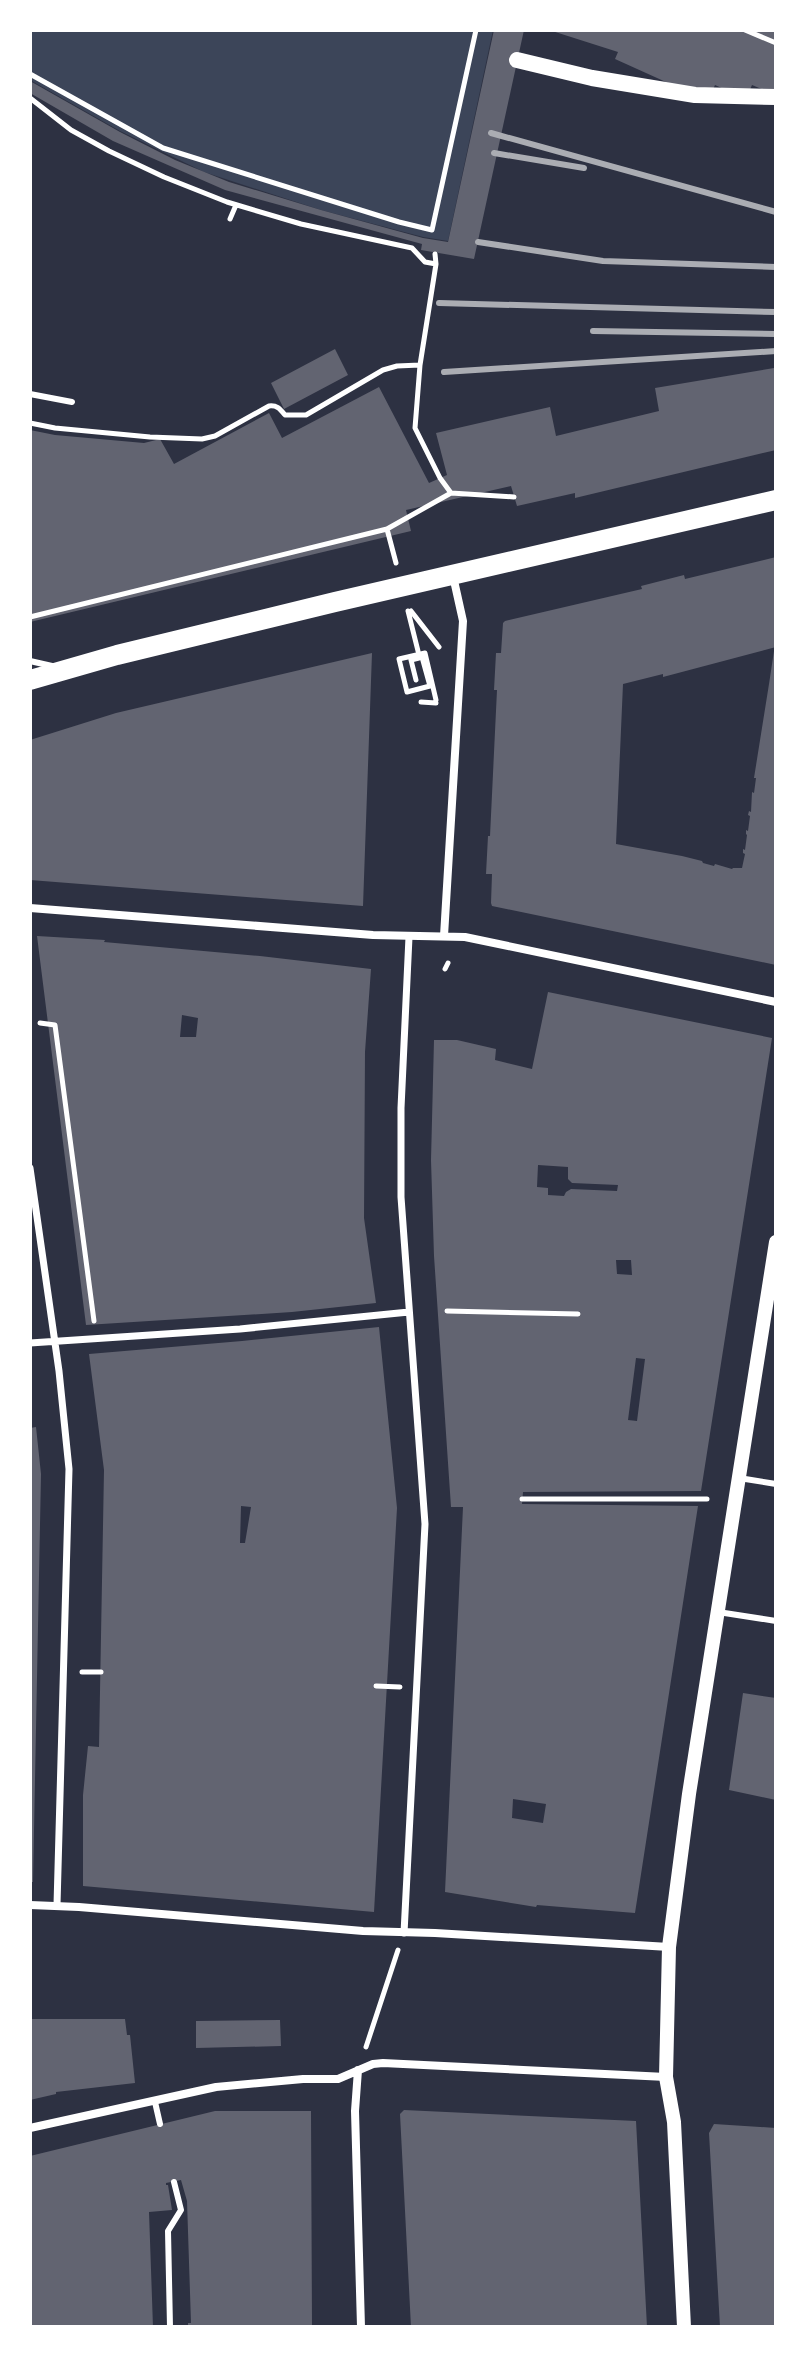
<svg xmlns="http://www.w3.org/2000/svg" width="806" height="2357" font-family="'Sofia Sans Condensed',sans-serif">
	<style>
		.green { fill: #3c4559 }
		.building { fill: #626471; fill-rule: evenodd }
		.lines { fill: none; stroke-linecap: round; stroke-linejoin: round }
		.path { stroke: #fff; stroke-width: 5 }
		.service { stroke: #fff; stroke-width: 6 }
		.pedestrian { stroke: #fff; stroke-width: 7 }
		.minor { stroke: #fff; stroke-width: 8 }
		.tertiary { stroke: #fff; stroke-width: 14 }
		.secondary { stroke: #fff; stroke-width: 16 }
		.primary { stroke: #fff; stroke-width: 20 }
		.rail { stroke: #abadb3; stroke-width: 6 }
	</style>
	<rect width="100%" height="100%" fill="#2d3142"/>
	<path class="green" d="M 30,30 L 493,30 L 448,241 L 423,237 L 321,210 L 204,172 L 120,131 L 30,80 Z"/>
	<path class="building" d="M 494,30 L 524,30 L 474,259 L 421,250 L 422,244 L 225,190 L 113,141 L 30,93 L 30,81 L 120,132 L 175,160 L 229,182 L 321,210 L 423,238 L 448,242 Z
		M 549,30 L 776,30 L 776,95 L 752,85 L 746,99 L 715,85 L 708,101 L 615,59 L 618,52 Z
		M 335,349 L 348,375 L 284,409 L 271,383 Z
		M 774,368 L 776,376 L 776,450 L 575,498 L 575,493 L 517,506 L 511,486 L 406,510 L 411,531 L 30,622 L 30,430 L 55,435 L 144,443 L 160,439 L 174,464 L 269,413 L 282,438 L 379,387 L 429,483 L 447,475 L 436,433 L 550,407 L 556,436 L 659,411 L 655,388 Z
		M 776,557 L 776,647 L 663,677 L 663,674 L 623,684 L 616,844 L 682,856 L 702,861 L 703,863 L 714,866 L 715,864 L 732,869 L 733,868 L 742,868 L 745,854 L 743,853 L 743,849 L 745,850 L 747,835 L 746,834 L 746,830 L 748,831 L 750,816 L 748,815 L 749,811 L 751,812 L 752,792 L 754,793 L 756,778 L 754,778 L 769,684 L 774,651 L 776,651 L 776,965 L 492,906 L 491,903 L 492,874 L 486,874 L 488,836 L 490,836 L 497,690 L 494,690 L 496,653 L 501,653 L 503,623 L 505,621 L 642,589 L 641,586 L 684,575 L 685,579 Z
		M 372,653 L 363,906 L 30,880 L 30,740 L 116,713 Z
		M 37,936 L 105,940 L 104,942 L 260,956 L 371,969 L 365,1052 L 364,1218 L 376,1303 L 292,1312 L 86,1325 ZM 182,1015 L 198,1018 L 196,1037 L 180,1037 Z
		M 548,992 L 772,1038 L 701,1491 L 523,1492 L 522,1504 L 698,1506 L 635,1913 L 537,1905 L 536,1907 L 445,1892 L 463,1507 L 451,1507 L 434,1256 L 431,1160 L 434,1040 L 457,1040 L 496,1049 L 495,1060 L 532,1069 ZM 538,1165 L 568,1167 L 568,1179 L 572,1183 L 618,1185 L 617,1191 L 571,1189 L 566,1192 L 564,1196 L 548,1195 L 548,1188 L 537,1187 ZM 616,1260 L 631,1260 L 632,1275 L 617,1274 ZM 636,1358 L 645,1359 L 637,1421 L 628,1420 ZM 513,1799 L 546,1804 L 543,1823 L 512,1818 Z
		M 379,1327 L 397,1508 L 374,1912 L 83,1886 L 83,1795 L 88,1746 L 99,1747 L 104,1470 L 89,1354 L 242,1341 ZM 241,1506 L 251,1507 L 245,1543 L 240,1543 Z
		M 36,1427 L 41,1474 L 33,1882 L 30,1882 L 30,1428 Z
		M 743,1693 L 776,1698 L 776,1800 L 729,1790 Z
		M 30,2019 L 125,2019 L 127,2035 L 130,2035 L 135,2083 L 56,2092 L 56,2094 L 30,2100 Z
		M 280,2020 L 281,2046 L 196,2048 L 196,2021 Z
		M 404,2110 L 636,2121 L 647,2327 L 411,2327 L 400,2114 Z
		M 215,2111 L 311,2111 L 312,2327 L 188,2327 L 188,2323 L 191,2323 L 187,2201 L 181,2180 L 166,2183 L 166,2185 L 168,2185 L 172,2210 L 149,2212 L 153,2327 L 30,2327 L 30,2156 Z
		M 714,2124 L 776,2128 L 776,2327 L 720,2327 L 709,2133 Z"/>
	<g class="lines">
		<path class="path" d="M 745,30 L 776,43
			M 30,74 L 163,148 L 399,222 L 432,230 L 476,30
			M 30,98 L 71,130 L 109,151 L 164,177 L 227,202 L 301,224 L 412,248 L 425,262 L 436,264
			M 230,219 L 236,205
			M 435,254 L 436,264 L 420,365 L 415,428 L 440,478 L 451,493
			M 30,423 L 55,428 L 150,437 L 202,439 L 215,436 L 269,406 C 277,405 280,409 285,415 L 306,415 L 383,370 L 397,366 L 420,365
			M 387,529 L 396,563
			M 408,611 L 418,651 L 419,658 L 422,657 L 430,686 L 407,692 L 399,659 L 425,653 L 436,700
			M 411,611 L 439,647
			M 30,617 L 387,529 L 451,493 L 514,497
			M 416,680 L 411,660 L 419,658
			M 421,702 L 436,703
			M 445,969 L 448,963
			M 40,1023 L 55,1025 L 94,1321
			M 447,1311 L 578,1314
			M 522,1499 L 707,1499
			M 82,1672 L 101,1672
			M 376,1686 L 400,1687
			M 366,2047 L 398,1950"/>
		<path class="service" d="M 30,394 L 72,402
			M 30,661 L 52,666
			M 739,1478 L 776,1484
			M 718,1612 L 776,1621
			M 155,2102 L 160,2124
			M 170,2327 L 168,2231 L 181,2210 L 174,2182"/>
		<path class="pedestrian" d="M 30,1168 L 59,1371 L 69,1469 L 57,1905
			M 30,1343 L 240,1329 L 409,1312
			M 404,1933 L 425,1524 L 401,1197 L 401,1108 L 409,937"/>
		<path class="minor" d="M 30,908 L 373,935 L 465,937 L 776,1002
			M 444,936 L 463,621 L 453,576
			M 30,1905 L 79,1907 L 363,1931 L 435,1933 L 669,1947
			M 358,2070 L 355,2111 L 361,2327
			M 30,2128 L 216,2087 L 303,2079 L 338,2079 L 373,2064 L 383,2063 L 666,2077"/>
		<path class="tertiary" d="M 684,2327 L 674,2122 L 666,2077 L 669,1947 L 689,1794 L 776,1242"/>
		<path class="secondary" d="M 517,60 L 592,78 L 695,95 L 776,97"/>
		<path class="primary" d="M 30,680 L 117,655 L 335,602 L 776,500"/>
		<path class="rail" d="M 491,133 L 776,212
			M 494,153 L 584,168
			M 478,242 L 603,261 L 776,267
			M 439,303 L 776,312
			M 593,331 L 776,334
			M 444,372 L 776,351"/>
	</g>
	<rect width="806" height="2357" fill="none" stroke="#ffffff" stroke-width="64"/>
</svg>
